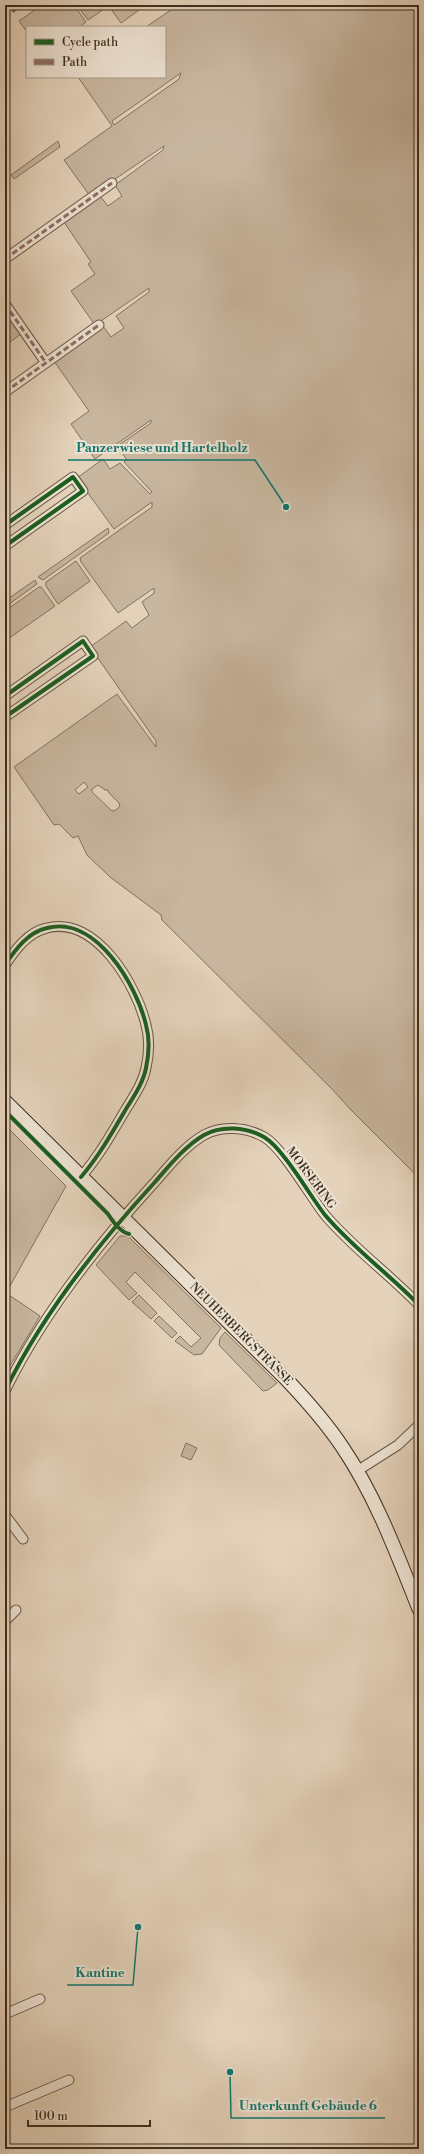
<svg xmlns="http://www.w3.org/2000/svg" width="424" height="2154" font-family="'Libre Bodoni',serif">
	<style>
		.green { fill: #c8b69f; stroke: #83725e; fill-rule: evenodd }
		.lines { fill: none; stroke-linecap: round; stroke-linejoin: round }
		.minor-casing { stroke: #685745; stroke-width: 11 }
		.secondary-casing { stroke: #3e2e1e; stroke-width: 15 }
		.minor { stroke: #ede2d2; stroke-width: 9 }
		.secondary { stroke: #ede2d2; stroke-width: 13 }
		.quiet { stroke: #8d6e63; stroke-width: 3; stroke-dasharray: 6 3; stroke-linecap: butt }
		.cycleway-casing { stroke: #ede2d2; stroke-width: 6 }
		.cycleway { stroke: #1b5e20; stroke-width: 4 }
		.labels { text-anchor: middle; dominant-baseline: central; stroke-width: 4; stroke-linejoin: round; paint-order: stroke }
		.street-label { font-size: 12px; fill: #3e2e1e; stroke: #ede2d2 }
		.leader { fill: none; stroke: #0f766e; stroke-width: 1.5 }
		.callout-dot { fill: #0f766e; stroke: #ede2d2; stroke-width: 1.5 }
		.callout-label { font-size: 13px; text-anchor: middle; font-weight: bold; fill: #0f766e; stroke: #ede2d2; stroke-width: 4; stroke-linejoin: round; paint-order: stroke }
	</style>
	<rect width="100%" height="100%" fill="#e4d2ba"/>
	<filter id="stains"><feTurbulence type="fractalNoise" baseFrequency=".005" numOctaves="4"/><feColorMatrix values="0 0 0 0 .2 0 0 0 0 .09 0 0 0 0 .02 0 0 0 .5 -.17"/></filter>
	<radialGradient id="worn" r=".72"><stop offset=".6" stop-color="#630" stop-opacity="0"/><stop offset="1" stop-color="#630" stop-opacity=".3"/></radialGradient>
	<path class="green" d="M 42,5 L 74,5 L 86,22 L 80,27 L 27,27 L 27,32 L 19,21 Z
		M 77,5 L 102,5 L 104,9 L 88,20 Z
		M 108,5 L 146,5 L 121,23 Z
		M 178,5 L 419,5 L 419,1178 L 351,1110 L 332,1089 L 162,920 L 161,915 L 110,877 L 87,855 L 78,836 L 73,838 L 59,824 L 54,825 L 14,767 L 117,694 L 156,747 L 156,741 L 90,647 L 126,621 L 132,628 L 149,615 L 142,602 L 154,593 L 154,588 L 118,613 L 81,562 L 80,558 L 152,507 L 152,502 L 114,529 L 77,478 L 103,459 L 110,469 L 120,463 L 150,494 L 152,492 L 124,462 L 127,460 L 117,446 L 151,423 L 151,420 L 95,459 L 71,424 L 89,411 L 54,361 L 103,326 L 111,337 L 124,328 L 116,316 L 149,292 L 149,288 L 95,325 L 71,291 L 95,274 L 88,264 L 91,262 L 64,222 L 100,196 L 108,206 L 122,196 L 115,185 L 163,150 L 164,146 L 90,196 L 64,160 L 112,126 L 78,77 L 165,77 L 165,27 L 146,27 ZM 181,73 L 179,79 L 114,125 L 112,121 ZM 84,782 L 88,787 L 79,794 L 75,790 ZM 98,785 L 105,790 L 108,790 L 109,793 L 119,803 L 120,806 L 116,810 L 112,811 L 92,792 L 92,789 Z
		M 58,141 L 60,147 L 14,179 L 11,175 Z
		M 8,316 L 21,334 L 5,346 L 5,318 Z
		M 108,528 L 109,533 L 43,580 L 38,577 Z
		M 76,561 L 90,581 L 58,604 L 46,586 L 46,582 Z
		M 35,580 L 37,584 L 5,607 L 5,601 Z
		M 39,587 L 41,587 L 55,606 L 5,641 L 5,611 Z
		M 5,1125 L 66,1186 L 6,1293 L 40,1316 L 5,1374 Z
		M 120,1236 L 128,1236 L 221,1328 L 202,1354 L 194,1355 L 175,1341 L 180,1336 L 191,1347 L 201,1338 L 135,1272 L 126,1282 L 137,1293 L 129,1300 L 96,1265 Z
		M 139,1295 L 157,1313 L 151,1319 L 132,1302 Z
		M 159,1316 L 177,1333 L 172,1338 L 154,1321 Z
		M 225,1332 L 277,1383 L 268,1390 L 263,1391 L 219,1345 L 220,1338 Z
		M 186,1443 L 197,1448 L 191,1460 L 181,1456 Z"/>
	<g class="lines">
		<defs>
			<path id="minor" d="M 5,259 L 112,183
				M 5,304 L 46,363
				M 5,392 L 99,325
				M 5,525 L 73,477 L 83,491 L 5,546
				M 5,696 L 83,641 L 93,656 L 5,717
				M 5,965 C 15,950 28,932 47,928 C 96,915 137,986 146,1025 C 150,1039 149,1054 146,1068 C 143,1083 134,1096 126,1109 C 112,1133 99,1156 81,1177
				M 5,1391 C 41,1317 99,1243 155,1182 C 169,1166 185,1146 204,1135 C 222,1125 246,1127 264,1137 C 283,1148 310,1196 325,1215 C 353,1248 389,1274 419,1305
				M 357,1471 L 398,1445 L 419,1425
				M 5,1515 L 23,1539
				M 5,1621 L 16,1610
				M 5,2014 L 40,1999
				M 5,2107 L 69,2080
				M 5,2145 L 7,2149"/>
			<path id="secondary" d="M 5,1101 L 287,1380 C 307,1401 327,1424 343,1448 C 376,1497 397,1554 419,1609"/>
		</defs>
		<use href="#minor" class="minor-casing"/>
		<use href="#secondary" class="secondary-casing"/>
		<use href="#minor" class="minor"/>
		<use href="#secondary" class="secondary"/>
		<path class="quiet" d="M 5,17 L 22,5
			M 5,259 L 112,183
			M 5,304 L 46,363
			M 5,392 L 99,325"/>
		<defs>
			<path id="cycleway" d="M 5,525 L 73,477 L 83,491 L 5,546
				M 5,696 L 83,641 L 93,656 L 5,717
				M 5,965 C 15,950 28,932 47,928 C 96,915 137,986 146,1025 C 150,1039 149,1054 146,1068 C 143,1083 134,1096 126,1109 C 112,1133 99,1156 81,1177
				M 5,1111 L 108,1214 C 113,1222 120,1232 129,1234
				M 5,1391 C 41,1317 99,1243 155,1182 C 169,1166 185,1146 204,1135 C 222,1125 246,1127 264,1137 C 283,1148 310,1196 325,1215 C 353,1248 389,1274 419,1305"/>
		</defs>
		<use href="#cycleway" class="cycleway-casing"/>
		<use href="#cycleway" class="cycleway"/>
	</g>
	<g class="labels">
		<g class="street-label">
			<text transform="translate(311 1178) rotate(53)">MORSERING</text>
			<text transform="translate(241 1334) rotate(45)">NEUHERBERGSTRASSE</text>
		</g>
	</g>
	<path class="leader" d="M286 507L255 460H68M138 1927L133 1985H67M230 2072L231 2118H385"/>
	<g class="callout-dot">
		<circle cx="286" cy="507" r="4"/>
		<circle cx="138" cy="1927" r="4"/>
		<circle cx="230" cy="2072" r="4"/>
	</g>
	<g class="callout-label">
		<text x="162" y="452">Panzerwiese und Hartelholz</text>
		<text x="100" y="1977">Kantine</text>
		<text x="308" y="2110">Unterkunft Gebäude 6</text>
	</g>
	<rect width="424" height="2154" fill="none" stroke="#e4d2ba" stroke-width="20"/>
	<rect x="6" y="6" width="412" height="2142" fill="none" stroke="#3e2e1e" stroke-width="2"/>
	<rect x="10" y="10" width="404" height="2134" fill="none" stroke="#3e2e1e"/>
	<rect x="26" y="26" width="140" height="52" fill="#ede2d2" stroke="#a79a8a"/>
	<rect x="34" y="39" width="20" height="6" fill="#1b5e20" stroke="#a79a8a"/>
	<text x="62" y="46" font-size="12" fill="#3e2e1e">Cycle path</text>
	<rect x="34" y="59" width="20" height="6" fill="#8d6e63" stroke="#a79a8a"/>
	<text x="62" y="66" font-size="12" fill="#3e2e1e">Path</text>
	<path d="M28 2120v6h122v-6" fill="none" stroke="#3e2e1e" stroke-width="2"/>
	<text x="34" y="2120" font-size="12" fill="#3e2e1e" stroke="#ede2d2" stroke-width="3" paint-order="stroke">100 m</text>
	<rect width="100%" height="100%" filter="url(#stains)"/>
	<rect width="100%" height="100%" fill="url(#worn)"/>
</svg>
